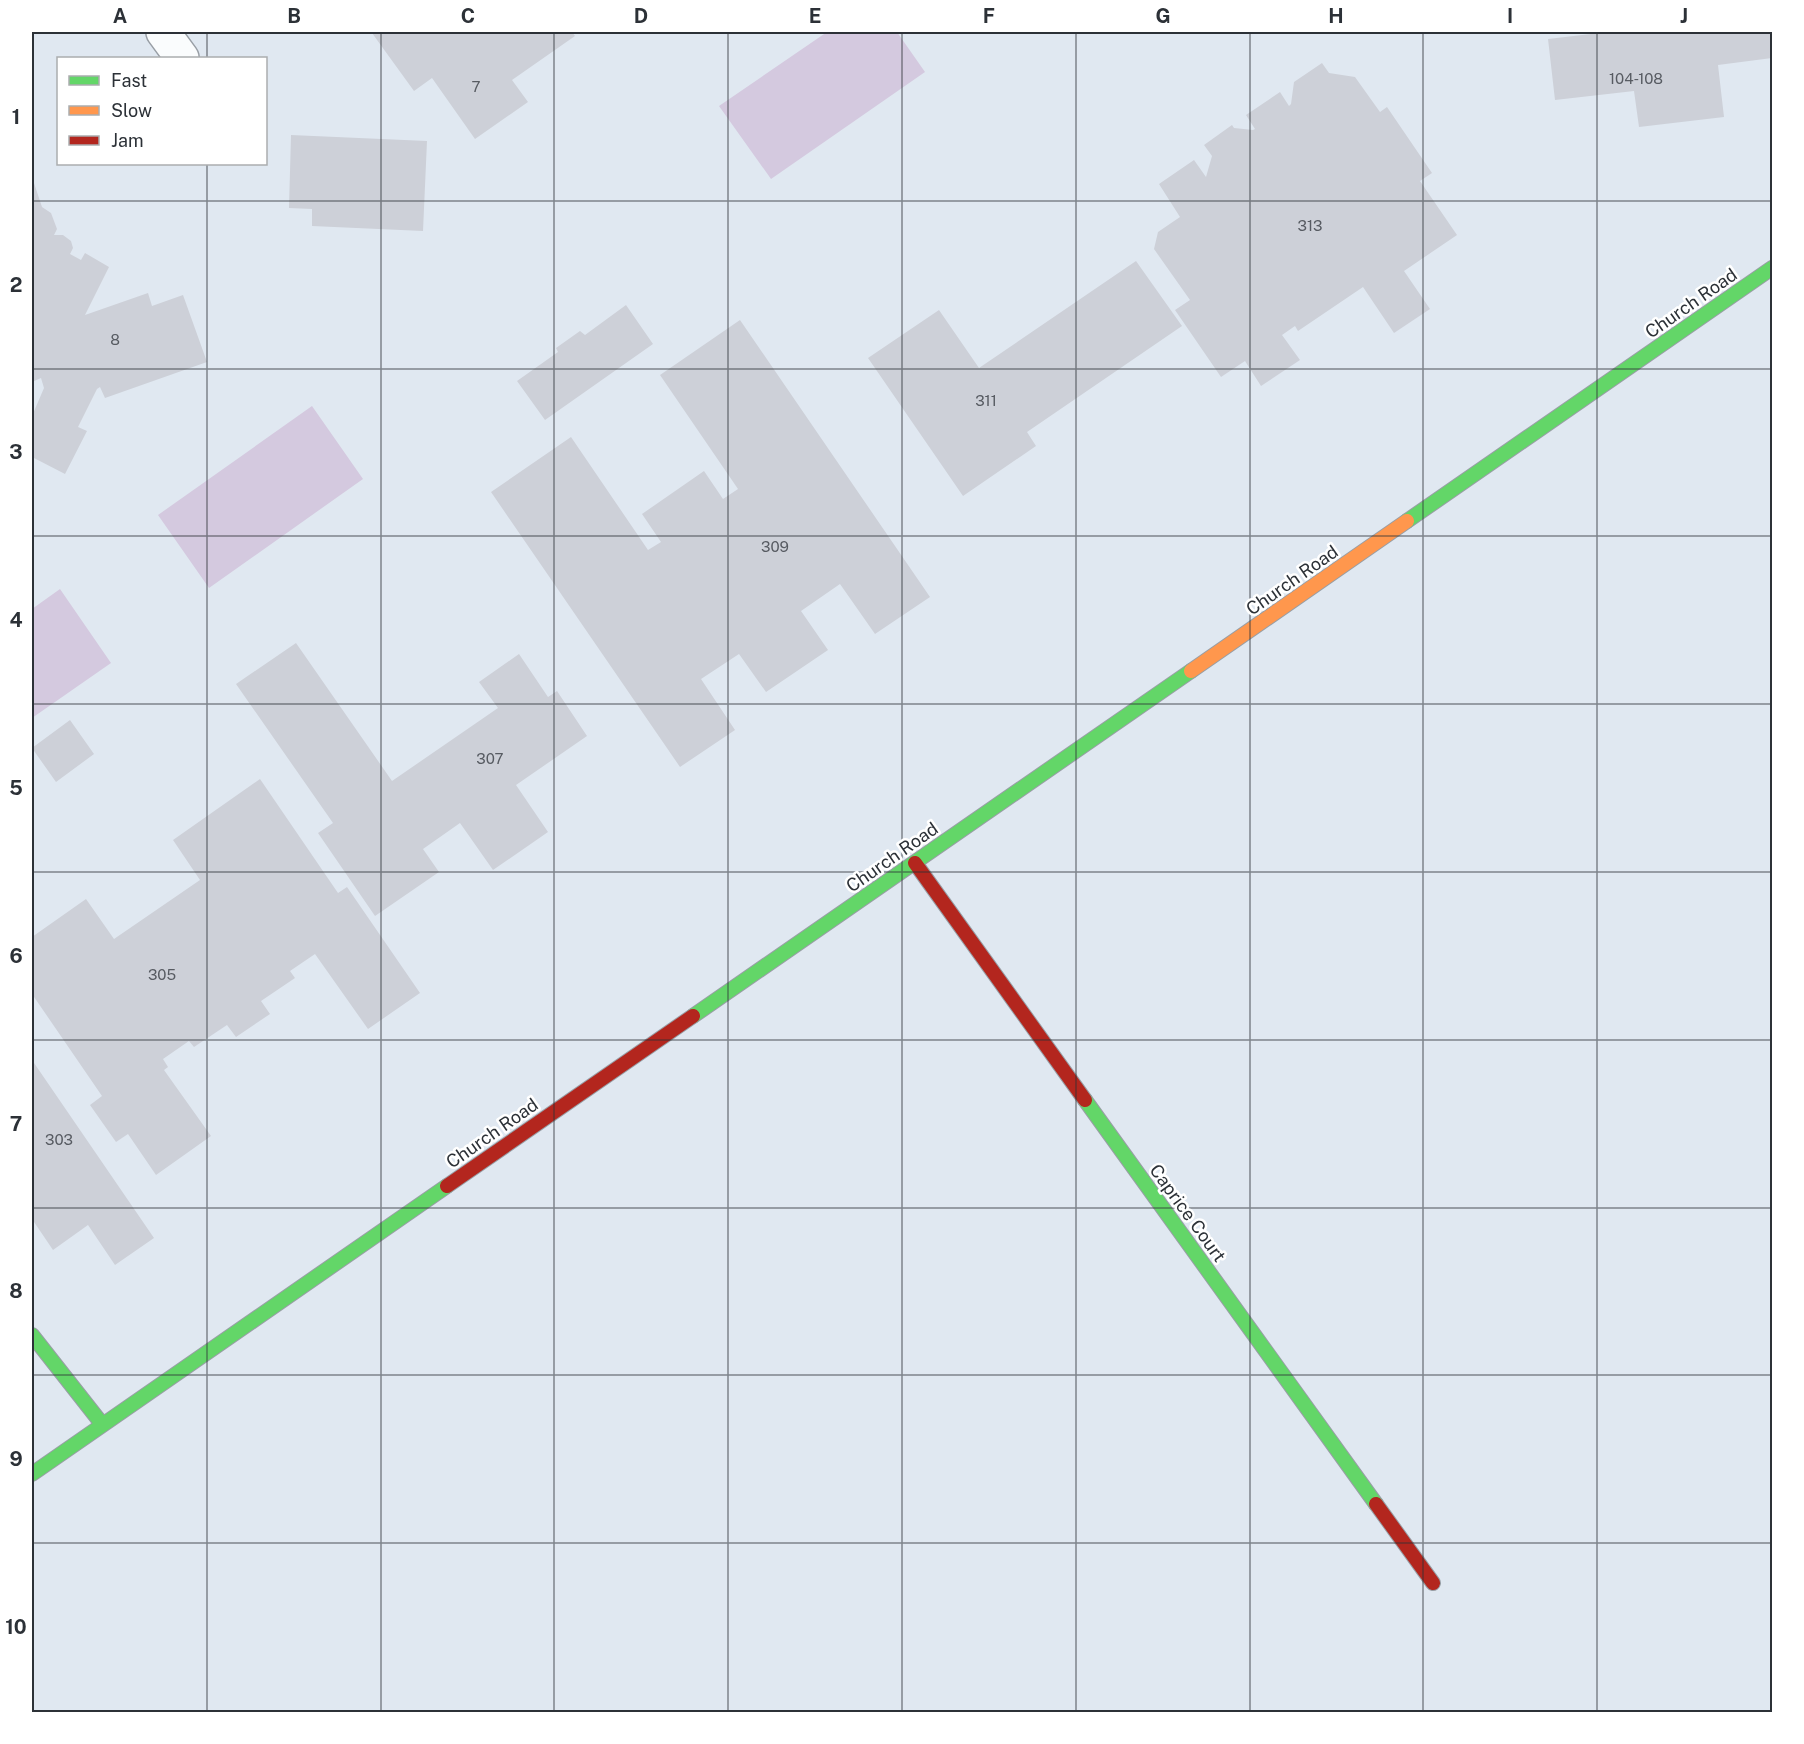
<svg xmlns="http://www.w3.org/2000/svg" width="1804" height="1744" font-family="'Public Sans',sans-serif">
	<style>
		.green { fill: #d4c9df }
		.building { fill: #cdd0d8 }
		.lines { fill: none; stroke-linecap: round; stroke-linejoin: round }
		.street-casing { stroke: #989ea5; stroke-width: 36 }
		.fast-casing { stroke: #989ea5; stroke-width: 16 }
		.slow-casing { stroke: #989ea5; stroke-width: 16 }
		.jam-casing { stroke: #989ea5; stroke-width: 16 }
		.street { stroke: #fafcfd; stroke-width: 33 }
		.fast { stroke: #63d668; stroke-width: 14 }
		.slow { stroke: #ff974d; stroke-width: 14 }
		.jam { stroke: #b3261e; stroke-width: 14 }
		.grid { fill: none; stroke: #2c3137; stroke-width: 1.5; stroke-opacity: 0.55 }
		.labels { text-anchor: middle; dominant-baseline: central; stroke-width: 5; stroke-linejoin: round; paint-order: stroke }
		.number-label { font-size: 15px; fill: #575b62 }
		.street-label { font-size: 18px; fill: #2c3137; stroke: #fff }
		.neatline { fill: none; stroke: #2c3137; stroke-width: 2 }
		.grid-label { font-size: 20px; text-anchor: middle; font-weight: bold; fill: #2c3137 }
	</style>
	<rect width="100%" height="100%" fill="#e0e8f1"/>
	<path class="green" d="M 827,32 L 897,32 L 925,72 L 771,179 L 719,106 Z
		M 312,406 L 363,479 L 209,588 L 158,515 Z
		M 60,589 L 111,663 L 32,718 L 32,609 Z"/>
	<path class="building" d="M 374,32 L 572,32 L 575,36 L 512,80 L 528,102 L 475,139 L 432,78 L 414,91 L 372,33 Z
		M 1608,32 L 1772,32 L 1772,58 L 1718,65 L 1724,117 L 1639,127 L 1634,91 L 1555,100 L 1548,39 Z
		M 1322,63 L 1329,73 L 1355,77 L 1380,112 L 1387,107 L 1432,173 L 1420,181 L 1457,235 L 1404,271 L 1430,309 L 1394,333 L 1363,287 L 1298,331 L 1295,326 L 1282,335 L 1300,360 L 1261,386 L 1245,361 L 1221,377 L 1175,310 L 1190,300 L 1154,249 L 1158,232 L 1180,217 L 1159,184 L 1194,160 L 1206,177 L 1212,156 L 1204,145 L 1232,125 L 1234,128 L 1253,130 L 1255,129 L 1246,115 L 1280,92 L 1289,106 L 1291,104 L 1294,82 Z
		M 291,135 L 427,141 L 423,231 L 312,226 L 312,209 L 289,208 Z
		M 32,177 L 42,207 L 51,213 L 57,229 L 54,235 L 63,235 L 71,241 L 73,248 L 70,254 L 81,260 L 85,253 L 109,267 L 85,315 L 148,293 L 152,306 L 183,295 L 207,362 L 105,398 L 100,387 L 97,389 L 78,427 L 87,431 L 65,474 L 32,457 L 32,416 L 44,388 L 41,378 L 32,382 Z
		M 1136,261 L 1182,326 L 1027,432 L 1036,446 L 963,496 L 868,358 L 939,310 L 979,368 Z
		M 626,305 L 653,344 L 545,420 L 517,381 L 558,352 L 556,348 L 580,331 L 585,335 Z
		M 740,320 L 930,597 L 875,634 L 840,584 L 801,611 L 828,650 L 766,692 L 739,654 L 701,679 L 735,730 L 680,767 L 491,492 L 571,437 L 648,550 L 661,542 L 642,514 L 704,471 L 723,499 L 738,489 L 660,375 Z
		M 296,643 L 392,781 L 498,708 L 479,682 L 519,654 L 548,697 L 557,691 L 587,736 L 516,785 L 548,832 L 493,870 L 460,823 L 423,849 L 439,872 L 375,916 L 318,833 L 333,823 L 236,684 Z
		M 70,720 L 94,754 L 56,782 L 32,748 Z
		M 260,779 L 338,893 L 347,887 L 420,993 L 368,1029 L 315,954 L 290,971 L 295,978 L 261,1001 L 270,1014 L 236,1037 L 227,1025 L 194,1047 L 189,1041 L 163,1059 L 168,1067 L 164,1070 L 211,1136 L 156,1175 L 128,1134 L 116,1142 L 90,1105 L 102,1096 L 32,994 L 32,937 L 86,899 L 114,939 L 200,880 L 173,840 Z
		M 32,1060 L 154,1238 L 115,1265 L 88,1225 L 53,1250 L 32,1219 Z"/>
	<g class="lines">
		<defs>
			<path id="street" d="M 163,32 L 182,58"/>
			<path id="fast" d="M 1407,521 L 1772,268
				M 693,1016 L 1191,671
				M 1085,1100 L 1376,1504
				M 32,1335 L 102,1424
				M 32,1474 L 447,1186"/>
			<path id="slow" d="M 1191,671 L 1407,521"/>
			<path id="jam" d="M 915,863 L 1085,1100
				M 447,1186 L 693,1016
				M 1376,1504 L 1433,1583"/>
		</defs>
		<use href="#street" class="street-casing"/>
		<use href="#fast" class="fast-casing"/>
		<use href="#slow" class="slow-casing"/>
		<use href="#jam" class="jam-casing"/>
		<use href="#street" class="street"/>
		<use href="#fast" class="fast"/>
		<use href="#slow" class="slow"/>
		<use href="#jam" class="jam"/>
	</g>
	<path class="grid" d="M 207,32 L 207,58M 381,32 L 381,1712M 554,32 L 554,1712M 728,32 L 728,1712M 902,32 L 902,1712M 1076,32 L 1076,1712M 1250,32 L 1250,1712M 1423,32 L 1423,1712M 1597,32 L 1597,1712M 207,164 L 207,1712M 32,201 L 1772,201M 32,369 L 1772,369M 32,536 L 1772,536M 32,704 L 1772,704M 32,872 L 1772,872M 32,1040 L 1772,1040M 32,1208 L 1772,1208M 32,1375 L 1772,1375M 32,1543 L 1772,1543"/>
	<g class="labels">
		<g class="number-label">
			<text x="1636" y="78">104-108</text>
			<text x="476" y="86">7</text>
			<text x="1310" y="225">313</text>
			<text x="115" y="339">8</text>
			<text x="986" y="400">311</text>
			<text x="775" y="546">309</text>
			<text x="490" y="758">307</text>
			<text x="162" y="974">305</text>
			<text x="59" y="1139">303</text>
		</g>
		<g class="street-label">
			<text transform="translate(1691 303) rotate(-35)">Church Road</text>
			<text transform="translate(1292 580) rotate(-35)">Church Road</text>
			<text transform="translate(892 857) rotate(-35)">Church Road</text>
			<text transform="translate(492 1133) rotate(-35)">Church Road</text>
			<text transform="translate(1188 1213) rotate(54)">Caprice Court</text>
		</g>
	</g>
	<rect width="1804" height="1744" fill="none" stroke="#ffffff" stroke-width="66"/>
	<rect x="57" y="57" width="210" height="108" fill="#ffffff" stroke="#abadaf" stroke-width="1.5"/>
	<rect x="69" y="76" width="30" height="9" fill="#63d668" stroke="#abadaf" stroke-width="1.5"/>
	<text x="111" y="87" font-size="18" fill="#2c3137">Fast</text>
	<rect x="69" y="106" width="30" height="9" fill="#ff974d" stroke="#abadaf" stroke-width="1.5"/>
	<text x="111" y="117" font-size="18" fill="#2c3137">Slow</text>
	<rect x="69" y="136" width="30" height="9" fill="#b3261e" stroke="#abadaf" stroke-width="1.5"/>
	<text x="111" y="147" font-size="18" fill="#2c3137">Jam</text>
	<rect x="33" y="33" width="1738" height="1678" class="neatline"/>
	<g class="grid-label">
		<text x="120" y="23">A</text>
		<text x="294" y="23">B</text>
		<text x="468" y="23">C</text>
		<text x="641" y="23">D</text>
		<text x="815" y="23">E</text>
		<text x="989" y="23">F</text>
		<text x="1163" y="23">G</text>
		<text x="1336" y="23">H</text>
		<text x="1510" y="23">I</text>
		<text x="1684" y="23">J</text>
		<text x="16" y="124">1</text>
		<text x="16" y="292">2</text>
		<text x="16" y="459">3</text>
		<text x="16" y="627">4</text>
		<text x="16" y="795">5</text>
		<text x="16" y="963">6</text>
		<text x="16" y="1131">7</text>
		<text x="16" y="1298">8</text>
		<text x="16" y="1466">9</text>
		<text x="16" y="1634">10</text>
	</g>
</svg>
